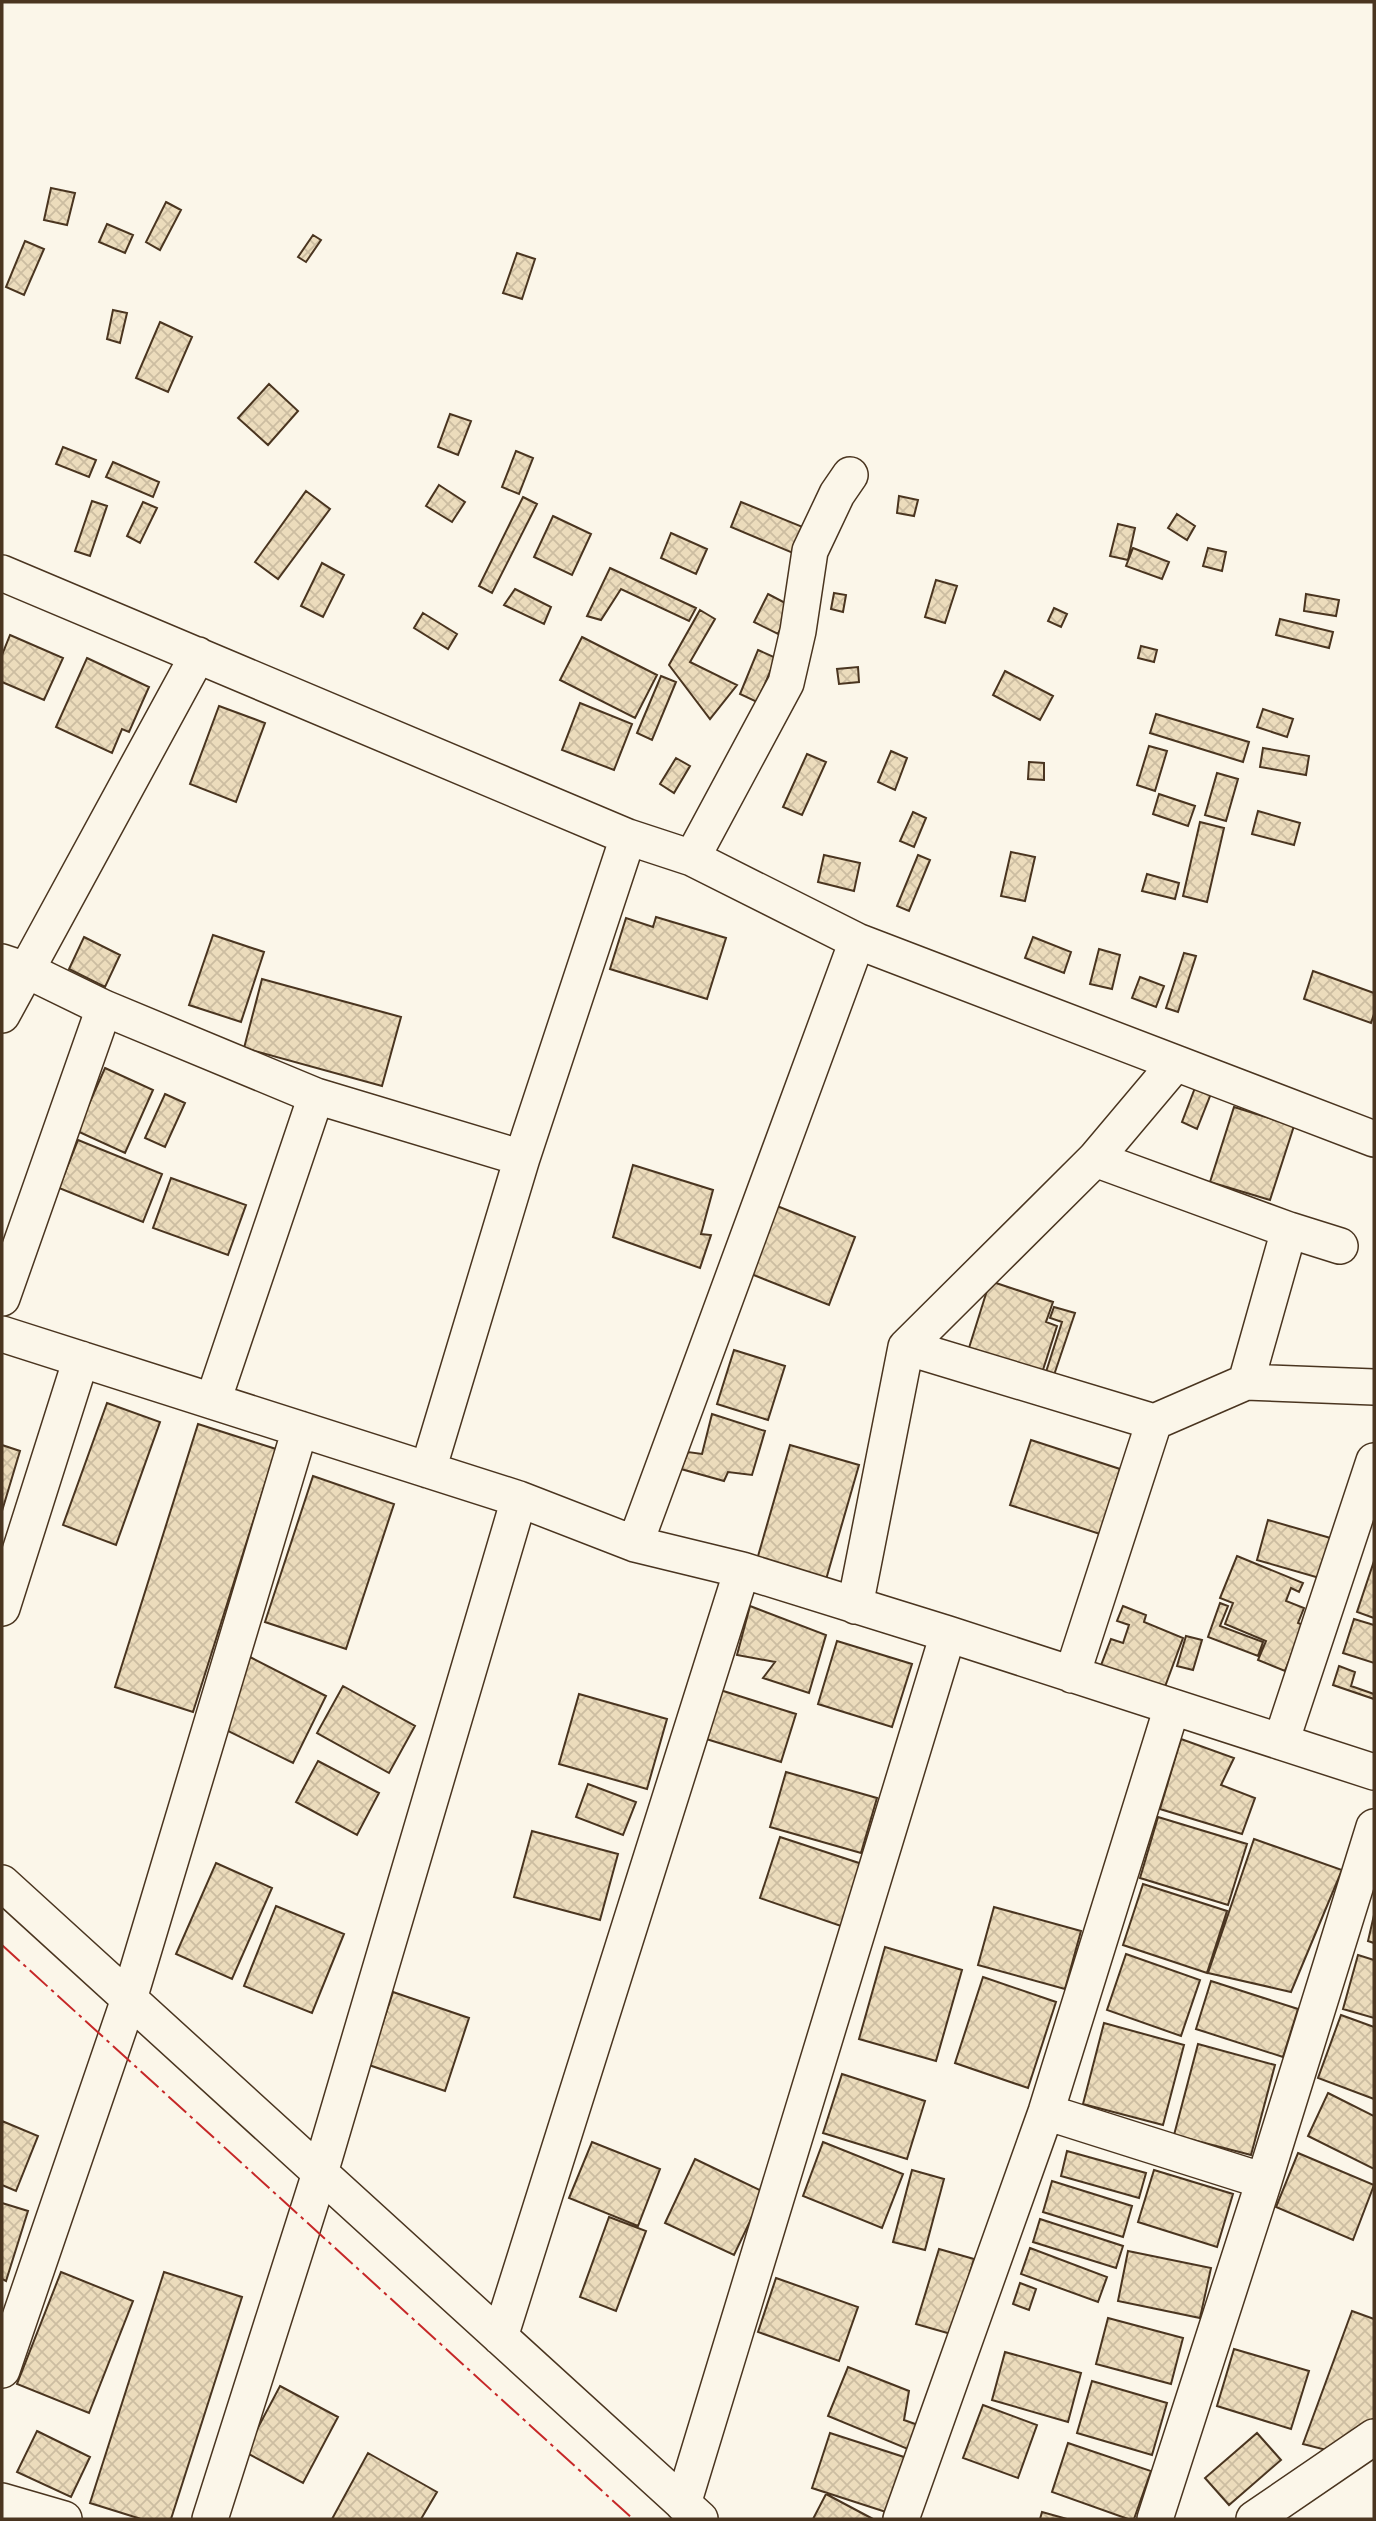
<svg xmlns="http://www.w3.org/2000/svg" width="1376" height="2521" font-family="'Titillium Web',sans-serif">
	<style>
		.building { fill: url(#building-cross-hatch); stroke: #4a3520; stroke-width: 2 }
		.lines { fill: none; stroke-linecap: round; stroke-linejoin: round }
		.minor-casing { stroke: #4a3520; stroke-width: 38 }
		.minor { stroke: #fbf6e9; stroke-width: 35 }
		.power { stroke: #c62828; stroke-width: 2; stroke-dasharray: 24 5 3.5 5; stroke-linecap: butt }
	</style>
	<defs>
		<pattern id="building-cross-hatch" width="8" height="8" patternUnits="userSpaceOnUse" patternTransform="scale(1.75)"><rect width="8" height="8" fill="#ecdcbc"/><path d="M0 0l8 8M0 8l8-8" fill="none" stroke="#ccbda1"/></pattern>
	</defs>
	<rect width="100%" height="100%" fill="#fbf6e9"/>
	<path class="building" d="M 51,188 L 75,193 L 67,225 L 44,220 Z
		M 166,202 L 181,210 L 160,250 L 146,242 Z
		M 107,224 L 133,235 L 125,253 L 99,242 Z
		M 313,235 L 321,240 L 306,262 L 298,257 Z
		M 25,241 L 44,249 L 24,295 L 6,287 Z
		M 517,253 L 535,259 L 522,299 L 503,293 Z
		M 113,310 L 127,313 L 120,343 L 107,339 Z
		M 160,322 L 192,337 L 168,392 L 136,378 Z
		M 269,384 L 298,411 L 268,445 L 238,418 Z
		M 450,414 L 471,421 L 458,455 L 438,447 Z
		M 63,447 L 96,460 L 89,477 L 56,464 Z
		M 516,451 L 533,458 L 519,494 L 502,487 Z
		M 113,462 L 159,482 L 153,497 L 106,477 Z
		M 439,485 L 465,502 L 452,522 L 426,506 Z
		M 306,491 L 330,509 L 278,579 L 255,562 Z
		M 899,496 L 918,500 L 914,516 L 897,513 Z
		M 523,497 L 537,504 L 492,593 L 479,586 Z
		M 92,501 L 107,506 L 90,556 L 75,551 Z
		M 143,502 L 157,508 L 140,543 L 127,536 Z
		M 741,502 L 815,532 L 805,558 L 731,527 Z
		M 1177,514 L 1195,526 L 1187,540 L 1168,528 Z
		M 553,516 L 591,534 L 572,575 L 534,557 Z
		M 1118,524 L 1135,528 L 1128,560 L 1110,556 Z
		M 671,533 L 707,549 L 696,574 L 661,558 Z
		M 1133,548 L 1169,562 L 1162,579 L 1126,566 Z
		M 1208,548 L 1226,552 L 1222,571 L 1203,566 Z
		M 322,563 L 344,575 L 323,617 L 301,606 Z
		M 610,568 L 696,608 L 689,621 L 621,589 L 601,620 L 587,616 Z
		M 936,580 L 957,586 L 945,623 L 925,617 Z
		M 515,589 L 551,607 L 544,624 L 504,605 Z
		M 834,593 L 846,595 L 843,612 L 831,609 Z
		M 768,594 L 791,606 L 778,634 L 754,622 Z
		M 1306,594 L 1339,600 L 1336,616 L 1304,611 Z
		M 1054,608 L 1067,614 L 1061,627 L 1048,621 Z
		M 700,610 L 715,619 L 690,662 L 737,685 L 710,719 L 669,665 Z
		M 423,613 L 457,634 L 448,649 L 414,628 Z
		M 1280,619 L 1333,632 L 1329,648 L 1276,635 Z
		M 10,635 L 63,658 L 44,700 L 2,682 L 2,655 Z
		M 582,637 L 657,675 L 635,718 L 560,680 Z
		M 1141,646 L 1157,650 L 1154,662 L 1138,658 Z
		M 758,650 L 776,658 L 757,702 L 740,694 Z
		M 87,658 L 149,687 L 129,732 L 122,729 L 112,753 L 56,727 Z
		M 858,667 L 859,682 L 839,684 L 837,669 Z
		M 1005,671 L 1053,696 L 1040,720 L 993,695 Z
		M 661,676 L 676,682 L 652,740 L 637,733 Z
		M 580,703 L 632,724 L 614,770 L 562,750 Z
		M 219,706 L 265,723 L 236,802 L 190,784 Z
		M 1263,709 L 1293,719 L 1287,737 L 1257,727 Z
		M 1156,714 L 1249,742 L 1243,762 L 1150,733 Z
		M 1149,746 L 1167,751 L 1155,791 L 1137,785 Z
		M 1263,748 L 1309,756 L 1306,775 L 1260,767 Z
		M 891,751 L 907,758 L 895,790 L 878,782 Z
		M 807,754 L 826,762 L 802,815 L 783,807 Z
		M 676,758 L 690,766 L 674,793 L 660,784 Z
		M 1029,762 L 1044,763 L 1044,780 L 1028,779 Z
		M 1217,773 L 1238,779 L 1226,821 L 1205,815 Z
		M 1159,794 L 1195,806 L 1188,826 L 1153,814 Z
		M 1258,811 L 1300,823 L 1294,845 L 1252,834 Z
		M 913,812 L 926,818 L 914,847 L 900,841 Z
		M 1200,822 L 1224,828 L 1207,902 L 1183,896 Z
		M 1011,852 L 1035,857 L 1025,901 L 1001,896 Z
		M 824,855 L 860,863 L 854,891 L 818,882 Z
		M 918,855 L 930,860 L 909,911 L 897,906 Z
		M 1147,874 L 1179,883 L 1175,899 L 1142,891 Z
		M 656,917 L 726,938 L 707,999 L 610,969 L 626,918 L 653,927 Z
		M 213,935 L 264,952 L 241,1022 L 189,1005 Z
		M 84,937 L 120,955 L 105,987 L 69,969 Z
		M 1033,937 L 1071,952 L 1064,973 L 1025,958 Z
		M 1099,949 L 1120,955 L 1112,989 L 1090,984 Z
		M 1184,953 L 1196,956 L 1178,1012 L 1166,1008 Z
		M 1313,971 L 1374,993 L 1374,1014 L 1371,1023 L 1304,999 Z
		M 1140,977 L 1164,986 L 1156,1007 L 1132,998 Z
		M 262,979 L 401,1017 L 382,1086 L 244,1048 Z
		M 105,1068 L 153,1090 L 125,1153 L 77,1131 Z
		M 1198,1080 L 1214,1086 L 1197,1129 L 1182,1122 Z
		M 165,1094 L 185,1103 L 165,1147 L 145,1138 Z
		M 1234,1107 L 1294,1126 L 1270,1200 L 1210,1182 Z
		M 78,1140 L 162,1174 L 143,1222 L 59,1188 Z
		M 633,1165 L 713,1190 L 701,1234 L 711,1235 L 700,1268 L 613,1237 Z
		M 171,1178 L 246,1205 L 228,1255 L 153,1228 Z
		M 772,1204 L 855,1237 L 829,1305 L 746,1272 Z
		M 990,1281 L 1053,1302 L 1046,1322 L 1057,1326 L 1041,1376 L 968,1351 Z
		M 1054,1307 L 1075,1313 L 1054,1375 L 1046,1372 L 1062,1322 L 1050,1318 Z
		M 734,1350 L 785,1366 L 768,1420 L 717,1404 Z
		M 107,1403 L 160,1422 L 116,1545 L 63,1525 Z
		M 712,1414 L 765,1431 L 752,1475 L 728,1472 L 724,1481 L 681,1469 L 688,1452 L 702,1454 Z
		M 198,1424 L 276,1449 L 193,1712 L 115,1687 Z
		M 1031,1440 L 1120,1469 L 1100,1534 L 1010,1505 Z
		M 2,1445 L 20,1451 L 2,1511 Z
		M 790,1445 L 859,1465 L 823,1590 L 754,1570 Z
		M 313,1476 L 394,1504 L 346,1649 L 265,1622 Z
		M 1268,1520 L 1334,1539 L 1323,1579 L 1257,1560 Z
		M 1237,1556 L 1303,1583 L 1299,1592 L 1291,1588 L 1286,1601 L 1304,1608 L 1298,1623 L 1303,1625 L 1285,1671 L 1258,1660 L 1266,1641 L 1225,1624 L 1233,1603 L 1220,1598 Z
		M 1374,1561 L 1374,1618 L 1357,1612 Z
		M 1220,1603 L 1228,1606 L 1220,1626 L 1263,1642 L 1258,1656 L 1208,1637 Z
		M 750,1606 L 826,1635 L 809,1693 L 763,1678 L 775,1662 L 737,1655 Z
		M 1123,1606 L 1146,1615 L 1144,1622 L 1183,1638 L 1163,1692 L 1100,1668 L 1111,1639 L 1123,1643 L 1129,1625 L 1117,1621 Z
		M 1354,1619 L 1374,1625 L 1374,1663 L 1343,1653 Z
		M 1186,1636 L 1202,1640 L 1193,1670 L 1177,1666 Z
		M 837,1641 L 912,1664 L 892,1727 L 818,1704 Z
		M 250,1657 L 326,1696 L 293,1763 L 216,1725 Z
		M 1339,1666 L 1355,1672 L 1351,1686 L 1374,1694 L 1374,1699 L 1333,1685 Z
		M 343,1686 L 415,1726 L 389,1773 L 317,1733 Z
		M 717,1689 L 796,1714 L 781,1762 L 703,1738 Z
		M 579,1694 L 667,1719 L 647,1789 L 559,1764 Z
		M 1181,1739 L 1234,1758 L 1221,1785 L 1255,1798 L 1242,1834 L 1160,1809 Z
		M 318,1761 L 379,1793 L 357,1835 L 296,1802 Z
		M 786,1772 L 877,1798 L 861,1853 L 770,1827 Z
		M 588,1784 L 636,1802 L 623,1835 L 576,1817 Z
		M 1158,1817 L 1247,1844 L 1228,1905 L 1140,1878 Z
		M 532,1831 L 618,1854 L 600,1920 L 514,1897 Z
		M 780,1837 L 862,1864 L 841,1926 L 760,1898 Z
		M 1254,1839 L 1342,1870 L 1291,1992 L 1208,1973 Z
		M 216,1863 L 272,1888 L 232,1979 L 176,1954 Z
		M 1143,1884 L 1227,1911 L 1207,1973 L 1123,1945 Z
		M 276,1906 L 344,1934 L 312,2013 L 244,1986 Z
		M 994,1907 L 1081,1931 L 1065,1989 L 978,1965 Z
		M 1374,1915 L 1374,1943 L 1368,1941 Z
		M 885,1947 L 962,1970 L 936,2061 L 859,2039 Z
		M 1126,1954 L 1200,1980 L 1181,2036 L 1107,2010 Z
		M 1358,1955 L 1374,1960 L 1374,2018 L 1343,2009 Z
		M 983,1977 L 1056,2002 L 1028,2088 L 955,2063 Z
		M 1211,1981 L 1298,2009 L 1283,2057 L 1196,2029 Z
		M 393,1992 L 469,2018 L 445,2091 L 369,2065 Z
		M 1341,2015 L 1374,2027 L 1374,2099 L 1318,2078 Z
		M 1104,2023 L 1184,2045 L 1163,2125 L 1083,2104 Z
		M 1198,2044 L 1275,2065 L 1251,2155 L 1174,2135 Z
		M 842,2074 L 925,2101 L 907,2159 L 823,2133 Z
		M 1328,2093 L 1374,2116 L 1374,2169 L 1308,2136 Z
		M 2,2121 L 38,2136 L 16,2191 L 2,2185 Z
		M 592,2142 L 660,2169 L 638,2226 L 569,2198 Z
		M 823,2142 L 903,2174 L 882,2228 L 803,2196 Z
		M 1067,2151 L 1146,2173 L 1139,2198 L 1061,2176 Z
		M 1298,2153 L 1374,2185 L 1353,2240 L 1276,2207 Z
		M 695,2159 L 764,2192 L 734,2255 L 665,2223 Z
		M 912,2170 L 944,2179 L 925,2250 L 893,2242 Z
		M 1154,2170 L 1233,2194 L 1217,2247 L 1138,2222 Z
		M 1052,2181 L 1132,2206 L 1123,2237 L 1043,2212 Z
		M 2,2203 L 28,2211 L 6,2281 L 2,2279 Z
		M 609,2217 L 646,2231 L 616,2311 L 580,2297 Z
		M 1040,2219 L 1123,2246 L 1116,2268 L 1033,2242 Z
		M 1030,2248 L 1107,2277 L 1098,2302 L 1021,2274 Z
		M 939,2249 L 974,2259 L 951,2334 L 916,2324 Z
		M 1128,2251 L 1211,2268 L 1200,2318 L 1118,2301 Z
		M 61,2272 L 133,2301 L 89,2413 L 17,2384 Z
		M 164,2272 L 242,2297 L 171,2519 L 141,2519 L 90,2503 Z
		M 776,2278 L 858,2307 L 839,2361 L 758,2332 Z
		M 1020,2283 L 1036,2289 L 1029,2310 L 1013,2304 Z
		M 1352,2311 L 1374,2319 L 1374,2418 L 1334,2452 L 1303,2444 Z
		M 1108,2318 L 1183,2338 L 1171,2384 L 1096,2364 Z
		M 1234,2349 L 1309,2371 L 1291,2429 L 1217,2406 Z
		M 1005,2352 L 1081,2373 L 1068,2422 L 992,2400 Z
		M 848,2367 L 909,2391 L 904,2420 L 924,2427 L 915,2452 L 828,2416 Z
		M 1092,2381 L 1167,2403 L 1152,2455 L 1077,2433 Z
		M 280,2386 L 338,2417 L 303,2483 L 245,2452 Z
		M 983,2405 L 1037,2425 L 1018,2478 L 963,2458 Z
		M 37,2431 L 90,2457 L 71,2497 L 17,2472 Z
		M 830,2433 L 907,2458 L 889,2513 L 812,2488 Z
		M 1257,2433 L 1281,2460 L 1229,2505 L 1205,2478 Z
		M 1068,2443 L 1151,2471 L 1134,2519 L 1128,2519 L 1052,2492 Z
		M 368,2453 L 437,2492 L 421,2519 L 332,2519 Z
		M 826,2494 L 873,2519 L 813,2519 Z
		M 1042,2512 L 1067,2519 L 1040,2519 Z"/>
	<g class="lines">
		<defs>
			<path id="minor" d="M 2,573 L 628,837 L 692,858 L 857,941 L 1374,1139
				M 692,858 L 786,683 L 798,631 L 810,551 L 837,494 L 850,475
				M 2,962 L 26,970 L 104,1008 L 316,1096 L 522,1158
				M 2,1015 L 198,655
				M 1095,1159 L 1289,1230 L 1340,1246
				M 2,1298 L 104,1008
				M 2,1334 L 519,1499 L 635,1544 L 742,1570 L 948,1634 L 1374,1772
				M 906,1347 L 1154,1422 L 1246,1382 L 1289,1230
				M 1246,1382 L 1374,1387
				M 213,1401 L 316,1096
				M 428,1470 L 522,1158 L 628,837
				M 635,1544 L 857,941
				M 855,1606 L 906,1347 L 1095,1159 L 1175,1064
				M 2,1608 L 81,1359
				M 1072,1675 L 1154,1422
				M 1281,1742 L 1374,1461
				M 2,1883 L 700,2519
				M 1046,2112 L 1264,2181
				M 500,2337 L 742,1570
				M 2,2370 L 129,1999 L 300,1429
				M 2,2501 L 64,2519
				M 683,2504 L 948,1634
				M 210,2519 L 320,2173 L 519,1499
				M 901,2519 L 1046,2112 L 1172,1707
				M 1155,2519 L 1264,2181 L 1374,1827
				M 1254,2519 L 1374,2437"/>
		</defs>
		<use href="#minor" class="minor-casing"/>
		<use href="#minor" class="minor"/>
		<path class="power" d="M 2,1945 L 633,2519"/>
	</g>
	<rect width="1376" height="2521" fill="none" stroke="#4a3520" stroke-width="7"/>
</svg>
